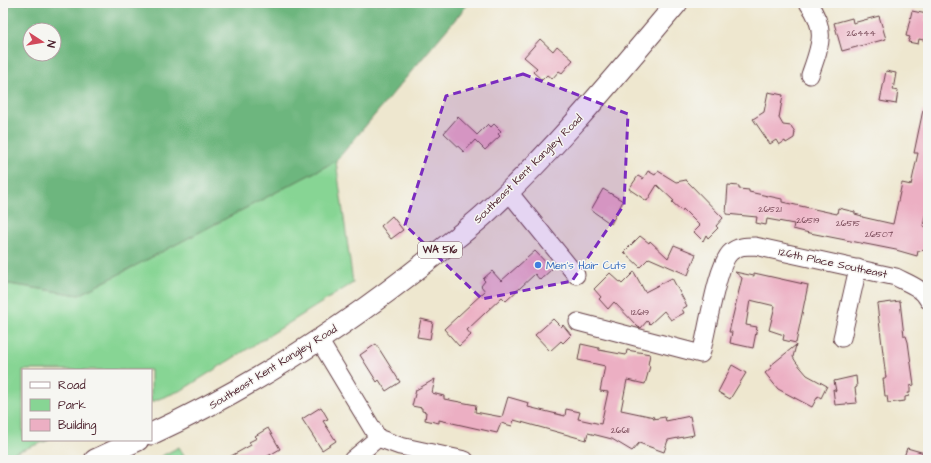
<svg xmlns="http://www.w3.org/2000/svg" width="931" height="463" font-family="'Architects Daughter',sans-serif">
	<style>
		.green { fill: #87d594; stroke: #687a60 }
		.forest { fill: #6db67e; stroke: #5c6a54; fill-rule: evenodd }
		.building { fill: #ecafc3 }
		.lines { fill: none; stroke-linecap: round; stroke-linejoin: round }
		.minor-casing { stroke: #633d44; stroke-width: 19 }
		.major-casing { stroke: #633d44; stroke-width: 23 }
		.minor { stroke: #fff; stroke-width: 17 }
		.major { stroke: #fff; stroke-width: 21 }
		.marked { fill: #7b2cbf; fill-opacity: 0.2; stroke: #7b2cbf; stroke-width: 3; stroke-dasharray: 8 5; stroke-linejoin: round }
		.shop-dot { fill: #3f7fe0; stroke: #f6f6f2; stroke-width: 1.5 }
		.labels { text-anchor: middle; dominant-baseline: central; stroke-width: 3; stroke-linejoin: round; paint-order: stroke }
		.number-label { font-size: 9px; fill: #724351 }
		.shield { fill: #f6f6f2; stroke: #7e6067; stroke-width: 1 }
		.shield-label { font-size: 10px; font-weight: bold; fill: #4a1f2b }
		.street-label { font-size: 11px; fill: #4a1f2b; stroke: #f6f6f2 }
		.shop-label { font-size: 11px; fill: #366cbe; stroke: #f6f6f2; text-anchor: start }
	</style>
	<rect width="100%" height="100%" fill="#f6f6f2"/>
	<filter id="ink" filterUnits="userSpaceOnUse"><feTurbulence type="fractalNoise" baseFrequency=".025" numOctaves="2"/><feDisplacementMap in="SourceGraphic" scale="8" xChannelSelector="R" yChannelSelector="G"/><feConvolveMatrix kernelMatrix="1 2 1 2 8 2 1 2 1" color-interpolation-filters="sRGB"/></filter>
	<filter id="wash" filterUnits="userSpaceOnUse"><feTurbulence type="fractalNoise" baseFrequency=".012" numOctaves="4" result="noise"/><feDisplacementMap in="SourceGraphic" scale="16" xChannelSelector="R" yChannelSelector="G"/><feGaussianBlur stdDeviation="0.9" result="paint"/><feColorMatrix in="noise" values="0 0 0 0 0 0 0 0 0 0 0 0 0 0 0 0 0 1.4 0 .05"/><feComposite in="paint" operator="in"/></filter>
	<g filter="url(#wash)">
		<rect width="100%" height="100%" fill="#eee7cf"/>
		<path class="green" d="M 336,161 L 353,283 L 182,390 L 151,402 L 151,370 L 23,370 L 23,440 L 49,440 L 3,457 L 3,283 L 79,295 Z
			M 179,447 L 187,460 L 154,460 Z"/>
		<path class="forest" d="M 13,3 L 469,3 L 336,161 L 79,295 L 3,283 L 3,14 ZM 30,30 L 54,30 L 54,54 L 30,54 Z"/>
		<g id="blocks">
			<path class="building" d="M 912,11 L 927,14 L 925,22 L 928,22 L 928,41 L 919,39 L 918,44 L 908,42 L 910,37 L 906,36 Z
				M 879,16 L 886,39 L 842,51 L 834,23 L 852,18 L 853,23 Z
				M 540,39 L 553,51 L 557,46 L 573,60 L 562,73 L 559,71 L 552,79 L 547,75 L 542,80 L 533,72 L 537,68 L 524,57 Z
				M 886,71 L 896,73 L 893,90 L 898,91 L 896,104 L 880,101 Z
				M 768,92 L 783,95 L 779,118 L 783,125 L 791,126 L 795,132 L 794,138 L 786,143 L 785,141 L 779,145 L 776,140 L 770,144 L 753,119 L 764,112 Z
				M 923,110 L 928,111 L 928,202 L 923,226 L 928,227 L 928,242 L 926,250 L 918,251 L 917,256 L 896,250 L 805,232 L 793,229 L 794,224 L 767,219 L 766,225 L 756,223 L 757,217 L 726,214 L 728,185 L 739,186 L 739,189 L 749,190 L 749,192 L 782,199 L 782,202 L 837,214 L 838,208 L 855,212 L 855,214 L 862,216 L 862,217 L 893,224 L 902,183 L 911,185 L 918,153 L 914,153 Z
				M 458,117 L 477,135 L 488,124 L 491,127 L 494,124 L 501,131 L 498,134 L 500,136 L 485,150 L 475,140 L 464,152 L 444,133 Z
				M 648,171 L 655,175 L 658,171 L 676,182 L 686,180 L 723,218 L 716,226 L 718,228 L 708,238 L 706,235 L 703,241 L 694,232 L 700,226 L 683,209 L 682,211 L 672,202 L 674,201 L 657,185 L 647,201 L 629,189 L 638,176 L 643,179 Z
				M 603,189 L 623,201 L 611,224 L 591,210 Z
				M 392,216 L 403,230 L 391,239 L 381,226 Z
				M 640,236 L 649,243 L 650,241 L 668,258 L 674,245 L 696,254 L 688,275 L 649,258 L 640,267 L 624,252 Z
				M 535,251 L 552,269 L 540,280 L 535,274 L 506,301 L 502,297 L 467,330 L 471,335 L 459,346 L 444,329 L 485,291 L 481,286 L 485,281 L 483,279 L 492,271 L 501,281 Z
				M 634,272 L 645,292 L 672,278 L 687,306 L 682,309 L 684,313 L 671,320 L 664,311 L 650,324 L 647,321 L 641,328 L 638,327 L 614,302 L 608,309 L 599,299 L 601,297 L 594,289 L 610,273 L 622,284 Z
				M 735,272 L 754,276 L 754,273 L 808,285 L 796,343 L 783,340 L 784,335 L 769,330 L 775,306 L 750,300 L 746,325 L 757,327 L 753,348 L 730,343 L 732,332 L 729,332 L 742,278 Z
				M 900,301 L 904,336 L 906,336 L 908,342 L 914,385 L 910,386 L 910,393 L 908,393 L 909,396 L 905,397 L 905,401 L 888,403 L 887,396 L 885,396 L 883,378 L 886,378 L 877,304 Z
				M 421,319 L 433,322 L 430,339 L 417,337 Z
				M 553,319 L 561,327 L 563,325 L 571,335 L 563,343 L 561,341 L 550,351 L 535,335 Z
				M 376,344 L 400,382 L 386,391 L 379,380 L 377,382 L 360,355 Z
				M 581,344 L 599,348 L 599,350 L 626,355 L 627,350 L 650,354 L 648,365 L 650,366 L 645,384 L 627,380 L 621,410 L 654,417 L 653,419 L 665,417 L 666,421 L 690,416 L 694,435 L 668,440 L 664,452 L 639,443 L 632,451 L 612,439 L 588,433 L 586,440 L 514,420 L 512,426 L 501,423 L 497,433 L 439,420 L 439,423 L 425,420 L 426,412 L 422,411 L 422,408 L 412,406 L 416,390 L 435,379 L 432,393 L 444,396 L 444,399 L 476,405 L 475,412 L 502,417 L 508,397 L 529,403 L 528,407 L 565,416 L 566,409 L 580,412 L 578,419 L 601,424 L 608,392 L 600,391 L 605,366 L 578,360 Z
				M 796,345 L 793,357 L 796,362 L 807,375 L 827,386 L 821,398 L 818,396 L 812,407 L 778,389 L 765,373 L 772,367 L 770,366 Z
				M 732,365 L 746,373 L 730,399 L 718,392 Z
				M 856,376 L 857,387 L 855,388 L 857,403 L 835,405 L 833,389 L 836,391 L 834,381 Z
				M 321,407 L 328,419 L 323,421 L 336,441 L 322,450 L 302,419 Z
				M 268,428 L 280,449 L 261,460 L 224,460 L 251,445 L 249,442 L 257,438 L 255,436 Z
				M 907,448 L 928,454 L 928,460 L 912,460 L 904,457 Z"/>
		</g>
	</g>
	<g filter="url(#ink)">
		<use href="#blocks" fill-opacity="0" stroke="#633d44" stroke-width="1"/>
		<g class="lines">
			<defs>
				<path id="minor" d="M 808,3 C 828,30 820,46 810,75
					M 508,191 L 576,275
					M 578,322 L 701,354 C 707,333 717,263 731,252 C 738,246 746,246 755,246 L 896,277 C 907,283 923,288 928,300
					M 842,338 L 858,268
					M 319,340 L 378,438
					M 378,438 L 400,446 L 465,460
					M 352,460 L 378,438"/>
				<path id="major" d="M 151,434 C 253,387 349,324 436,254 C 453,240 471,227 487,212 C 556,149 616,75 677,3
					M 95,460 L 138,440"/>
			</defs>
			<use href="#minor" class="minor-casing"/>
			<use href="#major" class="major-casing"/>
			<use href="#minor" class="minor"/>
			<use href="#major" class="major"/>
		</g>
	</g>
	<path class="marked" d="M 523,74 L 628,114 L 624,205 L 572,281 L 482,299 L 405,225 L 446,96 Z"/>
	<circle class="shop-dot" cx="538" cy="265" r="4"/>
	<g class="labels">
		<g class="number-label">
			<text x="861" y="33">26444</text>
			<text x="770" y="209">26521</text>
			<text x="808" y="220">26519</text>
			<text x="848" y="223">26515</text>
			<text x="879" y="234">26507</text>
			<text x="640" y="312">12619</text>
			<text x="620" y="430">26611</text>
		</g>
		<rect class="shield" x="418" y="242" width="44" height="16" rx="3"/>
		<g class="shield-label">
			<text x="440" y="250">WA 516</text>
		</g>
		<g class="street-label">
			<text transform="translate(528 169) rotate(-45)">Southeast Kent Kangley Road</text>
			<text transform="translate(833 263) rotate(12)">126th Place Southeast</text>
			<text transform="translate(273 367) rotate(-32)">Southeast Kent Kangley Road</text>
		</g>
		<g class="shop-label">
			<text x="546" y="265">Men's Hair Cuts</text>
		</g>
	</g>
	<rect width="931" height="463" fill="none" stroke="#f6f6f2" stroke-width="16"/>
	<rect x="22" y="369" width="130" height="72" fill="#f6f6f2" stroke="#b1a0a2"/>
	<rect x="30" y="382" width="20" height="6" fill="#ffffff" stroke="#b1a0a2"/>
	<text x="58" y="389" font-size="12" fill="#4a1f2b">Road</text>
	<rect x="30" y="399" width="20" height="12" fill="#87d594" stroke="#b1a0a2"/>
	<text x="58" y="409" font-size="12" fill="#4a1f2b">Park</text>
	<rect x="30" y="419" width="20" height="12" fill="#ecafc3" stroke="#b1a0a2"/>
	<text x="58" y="429" font-size="12" fill="#4a1f2b">Building</text>
	<g transform="translate(42 42) rotate(102)"><circle r="19" fill="#f6f6f2" stroke="#b1a0a2"/>
	<path d="M0-3L7 15L0 10L-7 15Z" fill="#d1495b"/>
	<text y="-6" font-size="11" font-weight="bold" text-anchor="middle" fill="#4a1f2b">N</text>
	</g>
</svg>
